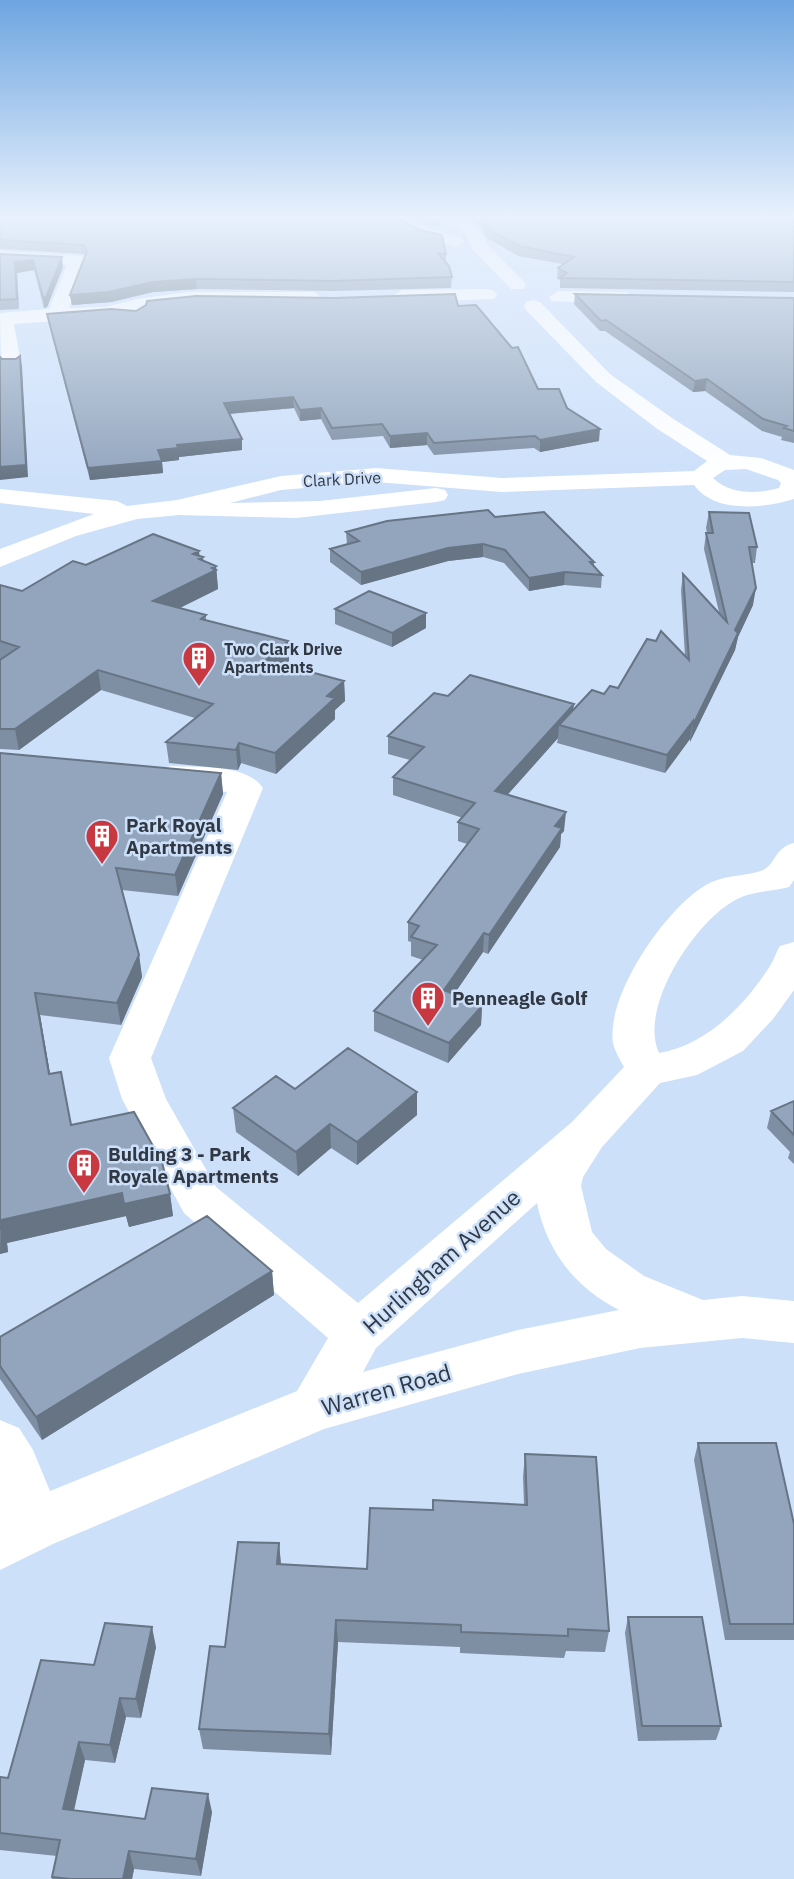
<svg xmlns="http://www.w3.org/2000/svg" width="794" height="1879" font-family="'IBM Plex Sans',sans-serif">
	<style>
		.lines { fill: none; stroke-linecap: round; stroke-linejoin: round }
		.minor { fill: #fff; fill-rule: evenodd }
		.wall { fill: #7e8ea3 }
		.shaded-wall { fill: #667484 }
		.building { fill: #92a5bd; stroke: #667484; stroke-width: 2 }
		.labels { text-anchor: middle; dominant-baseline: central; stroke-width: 5; stroke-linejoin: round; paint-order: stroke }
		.far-street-label { font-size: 16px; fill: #313843; stroke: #cde0fa }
		.far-poi-label { font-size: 16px; font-weight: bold; fill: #313843; stroke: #cde0fa; text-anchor: start }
		.poi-label { font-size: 19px; font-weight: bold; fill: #313843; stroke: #cde0fa; text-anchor: start }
		.near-street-label { font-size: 23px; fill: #313843; stroke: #cde0fa }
	</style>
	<rect width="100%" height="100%" fill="#cde0fa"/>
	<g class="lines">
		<path class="minor" d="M 392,218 L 411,218 L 425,228 L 462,238 L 464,242 L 456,247 L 413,234 Z
			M 441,218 L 462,218 L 478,226 L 487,244 L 523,281 L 526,285 L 523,289 L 511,289 L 473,250 L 465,232 Z
			M 0,251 L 83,256 L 86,260 L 69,308 L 105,307 L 137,299 L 187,292 L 314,292 L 323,298 L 314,304 L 187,303 L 139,309 L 112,317 L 14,324 L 21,364 L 18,368 L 4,368 L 1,364 L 0,313 L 49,309 L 67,265 L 0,261 Z
			M 488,289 L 494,291 L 497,295 L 494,299 L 402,302 L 393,296 L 402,290 Z
			M 558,291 L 626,292 L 635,298 L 626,304 L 551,301 L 549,297 Z
			M 533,300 L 540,302 L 610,374 L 672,418 L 730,455 L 761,458 L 794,470 L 794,499 C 765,508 715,514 694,485 L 502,492 L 376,482 L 281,490 L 230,503 L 320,501 L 436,488 L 445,490 L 448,495 L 445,500 L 436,502 L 296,518 L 179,515 L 137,519 L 76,536 L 0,567 L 0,549 L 94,514 L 0,503 L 0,489 L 117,501 L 127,506 L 177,500 L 281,476 L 376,468 L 502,478 L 694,471 L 707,461 L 656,428 L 596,382 L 526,310 L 524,306 L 526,302 ZM 746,469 L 778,480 L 781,483 L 779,488 C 758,494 730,495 713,478 L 725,470 Z
			M 171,766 C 198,768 246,763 263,788 L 151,1058 L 166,1099 L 216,1187 L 358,1303 L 572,1122 L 624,1067 C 620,1060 615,1051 613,1043 C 606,995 666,908 706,885 C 725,874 746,877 763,870 C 776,864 774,848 794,843 L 794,880 L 789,887 C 770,892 749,891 732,902 C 694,924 638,1008 659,1053 C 707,1045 745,1005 770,966 C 774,960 776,952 780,946 L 794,942 L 794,990 L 773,1019 L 743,1051 L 697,1075 L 660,1083 L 602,1147 L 583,1177 L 581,1186 L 592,1232 L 606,1249 L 644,1276 L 703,1300 L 742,1296 L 794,1301 L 794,1343 L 742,1338 L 640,1348 L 518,1374 L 324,1429 L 53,1544 L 0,1570 L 0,1420 L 19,1428 L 33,1450 L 50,1491 L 297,1391 L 328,1338 L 184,1213 L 122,1099 L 109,1058 L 227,792 L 159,783 L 154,776 L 159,769 ZM 537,1203 C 547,1252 575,1287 619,1310 L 518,1330 L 363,1372 L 376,1348 Z"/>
	</g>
	<path class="wall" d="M 0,218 L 402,221 L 446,254 L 446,263 L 452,277 L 451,288 L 334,291 L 197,289 L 153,292 L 111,302 L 72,305 L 70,295 L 85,254 L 0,249 Z
		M 408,218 L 439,218 L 439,227 Z
		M 468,218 L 794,218 L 794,292 L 560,288 L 560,280 L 557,278 L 558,268 L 563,264 L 518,256 L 487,238 L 479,224 Z
		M 0,254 L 63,267 L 47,307 L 44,308 L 34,270 L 17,273 L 19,309 L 0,310 Z
		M 575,294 L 794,298 L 794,443 L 781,440 L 782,437 L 762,431 L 705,391 L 693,392 L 605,331 L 600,331 L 574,304 Z
		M 458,306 L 538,389 L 567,408 L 599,441 L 540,452 L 534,448 L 434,455 L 427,445 L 390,448 L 383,436 L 332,440 L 321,419 L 300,421 L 294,408 L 230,414 L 242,439 L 242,450 L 179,457 L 179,460 L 162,462 L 163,473 L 90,480 L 49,324 L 47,314 Z
		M 709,512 L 757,547 L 755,563 L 752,563 L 753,605 L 738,637 L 735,650 L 690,742 L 690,739 L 665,773 L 557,743 L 558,738 L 507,795 L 564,831 L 561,834 L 560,847 L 488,954 L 483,952 L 454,994 L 482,1006 L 481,1025 L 448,1063 L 374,1031 L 374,1011 L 423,960 L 411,956 L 411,942 L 408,941 L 408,922 L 467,844 L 458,841 L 458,822 L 463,818 L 393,795 L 393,777 L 410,760 L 388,754 L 388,736 L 448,696 L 573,709 L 604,694 L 618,688 L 685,656 L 681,590 L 683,574 L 719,612 L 704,549 L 706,533 L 707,533 L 706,528 Z
		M 495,517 L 594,562 L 594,566 L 602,575 L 601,588 L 564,585 L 529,591 L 504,563 L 483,557 L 448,561 L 361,585 L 330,562 L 330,549 L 347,545 L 346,532 Z
		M 200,556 L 203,561 L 216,566 L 218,589 L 180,608 L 206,615 L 206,620 L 288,641 L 289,661 L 284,664 L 344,681 L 345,701 L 335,710 L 335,719 L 276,774 L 241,763 L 238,770 L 169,763 L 166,742 L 195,718 L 101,690 L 19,750 L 0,749 L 0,585 L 22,591 L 86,565 Z
		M 335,609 L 426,613 L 426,628 L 392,647 L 335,624 Z
		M 0,753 L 221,773 L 223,794 L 178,896 L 122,890 L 139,955 L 142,977 L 121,1025 L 40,1015 L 50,1074 L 71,1125 L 170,1194 L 173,1216 L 129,1227 L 126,1216 L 7,1243 L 8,1252 L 0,1254 Z
		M 295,1089 L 417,1092 L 417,1115 L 357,1165 L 331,1148 L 298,1176 L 236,1132 L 233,1108 Z
		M 794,1101 L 794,1164 L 788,1158 L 790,1152 L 767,1128 L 771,1111 Z
		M 272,1271 L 274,1295 L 42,1440 L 0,1379 L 0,1337 Z
		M 698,1443 L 794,1524 L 794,1640 L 725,1640 L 694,1460 Z
		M 525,1454 L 609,1631 L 605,1652 L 566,1651 L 564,1658 L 460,1653 L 460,1647 L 338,1642 L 331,1755 L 203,1749 L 199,1729 L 225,1647 L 279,1543 L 281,1564 L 367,1569 L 433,1510 L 524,1505 L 523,1477 Z
		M 628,1617 L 721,1726 L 716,1740 L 638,1741 L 625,1633 Z
		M 156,1647 L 141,1718 L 126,1717 L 115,1763 L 85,1760 L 74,1811 L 145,1819 L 212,1812 L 201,1876 L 134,1869 L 132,1879 L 52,1879 L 52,1877 L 57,1856 L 0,1850 L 0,1777 L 8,1778 L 94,1665 Z"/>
	<path class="shaded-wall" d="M 62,257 L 63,267 L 47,307 L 44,308 L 43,297 Z
		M 33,260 L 34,270 L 17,273 L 19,309 L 15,262 Z
		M 196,279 L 197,289 L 153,292 L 111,302 L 72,305 L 70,295 L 152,282 Z
		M 20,356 L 22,367 L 28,477 L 0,480 L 0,467 Z
		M 707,379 L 705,391 L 693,392 L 695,381 Z
		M 293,397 L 294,408 L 225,414 L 224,403 Z
		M 321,408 L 321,419 L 300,421 L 300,410 Z
		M 600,429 L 599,441 L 540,452 L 540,440 Z
		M 427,433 L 427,445 L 390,448 L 390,436 Z
		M 242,439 L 242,450 L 179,457 L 179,460 L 162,462 L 163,473 L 90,480 L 88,468 L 177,445 Z
		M 483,544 L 483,557 L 448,561 L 361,585 L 361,572 L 448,548 Z
		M 199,551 L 200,559 L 203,557 L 205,575 L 212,568 L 216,566 L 218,589 L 155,620 L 153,601 L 193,554 Z
		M 565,572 L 564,585 L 529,591 L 529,578 Z
		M 756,588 L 753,605 L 738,637 L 735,650 L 690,742 L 693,725 L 735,630 Z
		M 426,613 L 426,628 L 392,647 L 392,633 Z
		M 288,641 L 289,661 L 268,679 L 266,660 Z
		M 98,670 L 101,690 L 19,750 L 15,729 Z
		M 344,681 L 345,701 L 335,710 L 335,719 L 276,774 L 275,753 L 327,696 Z
		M 574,704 L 572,721 L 559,725 L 558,738 L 495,809 L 495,791 Z
		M 693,721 L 690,739 L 665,773 L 667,755 Z
		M 239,743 L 241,763 L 238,770 L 236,750 Z
		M 221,773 L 223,794 L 178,896 L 175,875 Z
		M 566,812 L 564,831 L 561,834 L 560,847 L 488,954 L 489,935 L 555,826 Z
		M 484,933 L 483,952 L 444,1009 L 444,990 Z
		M 139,955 L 142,977 L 121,1025 L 117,1003 Z
		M 35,993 L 40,1015 L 54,1097 L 49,1074 Z
		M 482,1006 L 481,1025 L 448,1063 L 449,1043 Z
		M 417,1092 L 417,1115 L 357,1165 L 357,1142 Z
		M 330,1124 L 331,1148 L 298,1176 L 296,1152 Z
		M 122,1193 L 170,1194 L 173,1216 L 129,1227 L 126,1216 L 7,1243 L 8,1252 L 0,1254 L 1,1220 Z
		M 272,1271 L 274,1295 L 42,1440 L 36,1417 Z
		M 279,1543 L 281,1566 L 277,1564 Z
		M 336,1620 L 338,1642 L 331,1755 L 329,1734 Z
		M 152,1627 L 156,1647 L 141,1718 L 136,1699 Z
		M 120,1698 L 126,1717 L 115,1763 L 110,1745 Z
		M 79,1742 L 85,1760 L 70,1827 L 63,1809 Z
		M 208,1794 L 212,1812 L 201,1876 L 196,1859 Z
		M 129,1851 L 134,1869 L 132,1879 L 123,1879 Z"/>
	<path class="building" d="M 0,218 L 399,218 L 402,221 L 420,230 L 442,235 L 446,254 L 438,253 L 449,266 L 452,277 L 334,281 L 196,279 L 152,282 L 109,292 L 70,295 L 87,251 L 84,245 L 0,240 Z
		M 482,218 L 794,218 L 794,282 L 560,278 L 567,273 L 558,268 L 574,257 L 519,246 L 487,229 Z
		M 0,254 L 62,257 L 46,297 L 43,297 L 33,260 L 15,262 L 17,299 L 0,300 Z
		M 455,294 L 458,306 L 476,305 L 512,348 L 518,347 L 538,389 L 559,389 L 567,408 L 600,429 L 540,440 L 535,436 L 434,443 L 427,433 L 390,436 L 382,424 L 332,428 L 321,408 L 300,410 L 293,397 L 224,403 L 242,439 L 177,445 L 178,448 L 158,450 L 162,461 L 88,468 L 47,314 L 111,309 L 136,311 L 146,305 L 147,301 L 196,296 L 334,298 Z
		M 575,294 L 794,298 L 794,431 L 784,428 L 787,426 L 763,419 L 707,379 L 695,381 L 606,320 L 601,321 Z
		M 20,356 L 26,465 L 0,467 L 0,357 L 2,359 L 16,359 Z
		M 488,510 L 495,517 L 544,512 L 594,562 L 590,562 L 602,575 L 565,572 L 529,578 L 505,550 L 483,544 L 448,548 L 361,572 L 330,549 L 359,541 L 346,532 L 387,521 Z
		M 709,512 L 749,513 L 757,547 L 749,547 L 756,588 L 735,630 L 738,633 L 693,725 L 693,721 L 667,755 L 559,725 L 592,690 L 604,694 L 610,686 L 618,688 L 647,639 L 656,641 L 661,631 L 689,660 L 683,574 L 727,622 L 706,533 L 713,533 Z
		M 153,534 L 199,551 L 193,554 L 203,557 L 199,559 L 216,566 L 212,568 L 216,570 L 153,601 L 206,615 L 201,619 L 288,641 L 266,660 L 344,681 L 327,696 L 335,698 L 275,753 L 239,743 L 236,750 L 166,742 L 213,704 L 98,670 L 15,729 L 0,729 L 0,660 L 19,647 L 0,641 L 0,585 L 22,591 L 73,561 L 86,565 Z
		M 369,591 L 426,613 L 392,633 L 335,609 Z
		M 470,675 L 574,704 L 495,791 L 566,812 L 555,826 L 562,828 L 489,935 L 484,933 L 444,990 L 482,1006 L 449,1043 L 374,1011 L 437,945 L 411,937 L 419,926 L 408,922 L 479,829 L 458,822 L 475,803 L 393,777 L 424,747 L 388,736 L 434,693 L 448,696 Z
		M 0,753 L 221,773 L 175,875 L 116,868 L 139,955 L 117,1003 L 35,993 L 49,1074 L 61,1072 L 71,1125 L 134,1112 L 162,1162 L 170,1194 L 124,1204 L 122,1193 L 1,1220 L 2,1229 L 0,1230 Z
		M 348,1048 L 417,1092 L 357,1142 L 330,1124 L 296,1152 L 233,1108 L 276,1076 L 295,1089 Z
		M 794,1101 L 794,1135 L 771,1111 Z
		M 207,1216 L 272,1271 L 36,1417 L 0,1366 L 0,1337 Z
		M 698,1443 L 776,1443 L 794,1524 L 794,1624 L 730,1624 Z
		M 525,1454 L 596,1457 L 609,1631 L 568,1629 L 568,1636 L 461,1632 L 461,1625 L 336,1620 L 329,1734 L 199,1729 L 210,1646 L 225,1647 L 238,1542 L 279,1543 L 277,1564 L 367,1569 L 370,1508 L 433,1510 L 433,1500 L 527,1505 Z
		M 628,1617 L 702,1617 L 721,1726 L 642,1726 Z
		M 105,1623 L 152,1627 L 136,1699 L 120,1698 L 110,1745 L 79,1742 L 63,1809 L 145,1819 L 152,1788 L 208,1794 L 196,1859 L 129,1851 L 123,1879 L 70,1879 L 52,1877 L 60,1840 L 0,1833 L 0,1777 L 8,1778 L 41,1660 L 94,1665 Z"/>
	<linearGradient id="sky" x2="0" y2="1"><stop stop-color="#6ea5e0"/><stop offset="0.45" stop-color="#e8f1fd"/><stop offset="1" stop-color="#e8f1fd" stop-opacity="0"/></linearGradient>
	<rect width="794" height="481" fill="url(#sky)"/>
	<defs>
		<symbol id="building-pin" viewBox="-11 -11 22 30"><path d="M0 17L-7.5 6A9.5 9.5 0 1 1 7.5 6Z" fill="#c83841" stroke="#cde0fa"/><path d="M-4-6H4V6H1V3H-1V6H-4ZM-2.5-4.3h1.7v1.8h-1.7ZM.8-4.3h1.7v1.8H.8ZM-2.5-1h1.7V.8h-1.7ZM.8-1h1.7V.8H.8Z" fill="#fff"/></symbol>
	</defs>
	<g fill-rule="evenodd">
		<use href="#building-pin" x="180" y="639" width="38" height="52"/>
		<use href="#building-pin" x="83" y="817" width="38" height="52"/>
		<use href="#building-pin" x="409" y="979" width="38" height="52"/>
		<use href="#building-pin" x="65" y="1146" width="38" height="52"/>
	</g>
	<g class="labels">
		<g class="far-street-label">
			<text transform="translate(342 479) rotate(-3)">Clark Drive</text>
		</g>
		<g class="far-poi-label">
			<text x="224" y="649">Two Clark Drive<tspan x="224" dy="18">Apartments</tspan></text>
		</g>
		<g class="poi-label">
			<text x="126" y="825">Park Royal<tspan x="126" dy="22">Apartments</tspan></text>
			<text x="452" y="998">Penneagle Golf</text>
			<text x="108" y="1154">Bulding 3 - Park<tspan x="108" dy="22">Royale Apartments</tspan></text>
		</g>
		<g class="near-street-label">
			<text transform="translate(441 1261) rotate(-42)">Hurlingham Avenue</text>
			<text transform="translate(386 1389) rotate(-16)">Warren Road</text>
		</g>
	</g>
</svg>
